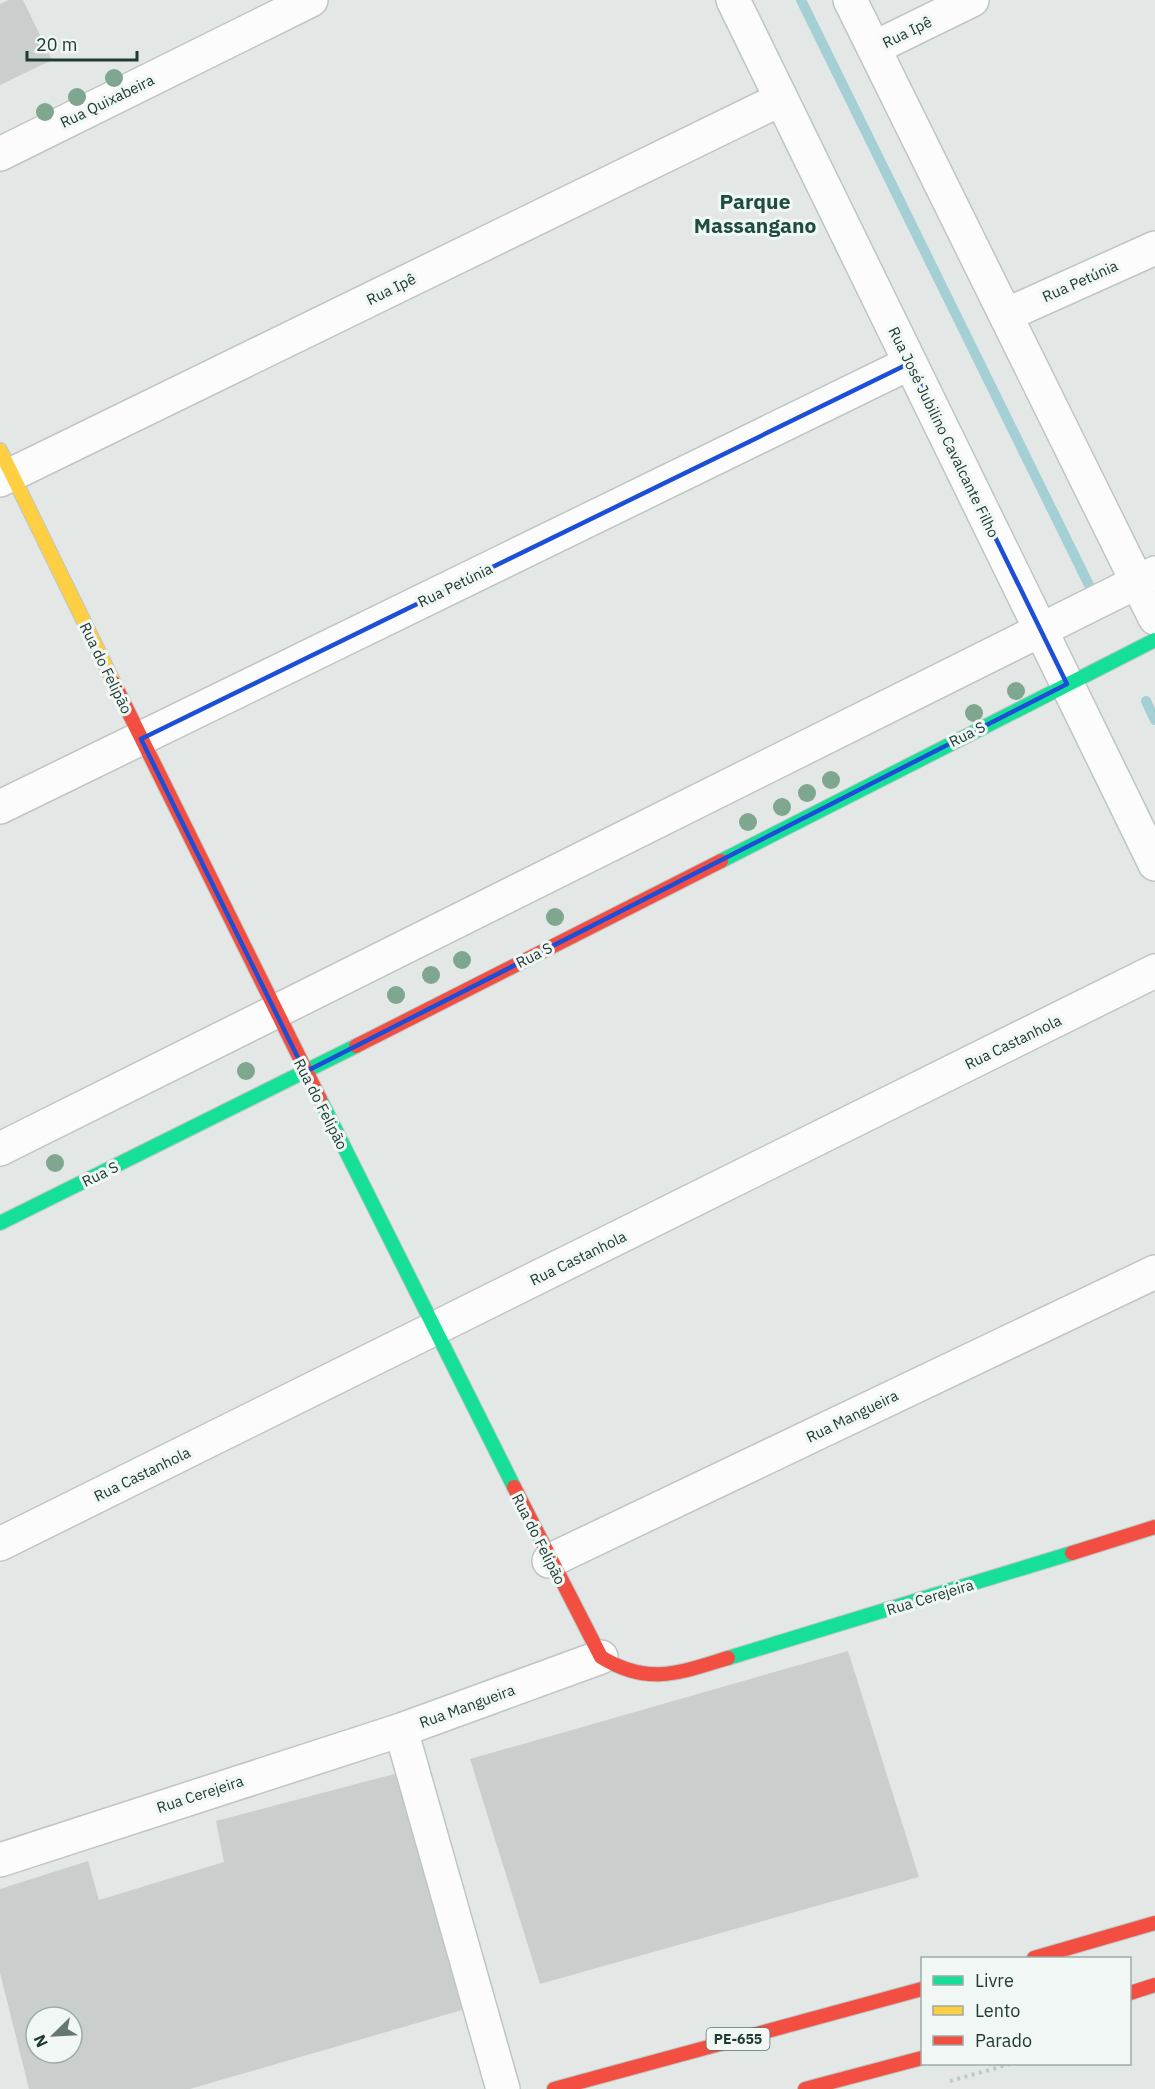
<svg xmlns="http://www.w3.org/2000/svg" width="1155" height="2089" font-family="'IBM Plex Sans',sans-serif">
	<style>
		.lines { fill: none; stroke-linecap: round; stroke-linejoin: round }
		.stream { stroke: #a4cfd5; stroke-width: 10 }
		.building { fill: #cacfcd; fill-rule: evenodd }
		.street-casing { stroke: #c0c5c3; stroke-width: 36 }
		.fast-casing { stroke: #bec6c3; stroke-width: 16 }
		.slow-casing { stroke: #bec6c3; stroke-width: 16 }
		.jam-casing { stroke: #bec6c3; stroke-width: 16 }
		.path { stroke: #c0c8c5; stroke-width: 4; stroke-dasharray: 3 4.5; stroke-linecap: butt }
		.street { stroke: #fbfcfb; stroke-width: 33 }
		.fast { stroke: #16e098; stroke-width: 14 }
		.slow { stroke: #ffcf43; stroke-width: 14 }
		.jam { stroke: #f24e42; stroke-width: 14 }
		.tree { fill: #7fa68f }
		.marked { fill: none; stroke: #1d4ed8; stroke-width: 4.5; stroke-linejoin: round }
		.labels { text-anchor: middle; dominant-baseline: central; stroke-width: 6; stroke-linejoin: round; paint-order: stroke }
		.shield { fill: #f0f7f4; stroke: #5f736e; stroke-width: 1.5 }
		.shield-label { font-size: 14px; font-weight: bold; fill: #213a34 }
		.street-label { font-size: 15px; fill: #213a34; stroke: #f0f7f4 }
		.district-label { font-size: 21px; font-weight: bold; fill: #1e4c41; stroke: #f0f7f4 }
	</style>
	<rect width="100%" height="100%" fill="#e3e8e6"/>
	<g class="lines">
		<path class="stream" d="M 801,0 L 1091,589
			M 1146,701 L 1155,720"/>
	</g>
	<path class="building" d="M 9,0 L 23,0 L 52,60 L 0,85 L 0,4 Z
		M 848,1651 L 919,1877 L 540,1984 L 470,1759 Z
		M 398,1773 L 462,2010 L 190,2089 L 29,2089 L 0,1973 L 0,1889 L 88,1861 L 99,1900 L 224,1862 L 216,1821 ZM 36,2017 L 72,2017 L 72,2053 L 36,2053 Z"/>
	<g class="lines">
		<defs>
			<path id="street" d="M 733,0 L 1155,864
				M 850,0 L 1155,618
				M 874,48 L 972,0
				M 0,154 L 311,0
				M 1006,315 L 1155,248
				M 0,480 L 781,99
				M 0,807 L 910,363
				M 0,1149 L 1155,573
				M 0,1544 L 1155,971
				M 549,1561 L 1155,1272
				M 401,1730 L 503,2089
				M 0,1860 L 401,1730 L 601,1657"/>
			<path id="fast" d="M 721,861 L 1155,640
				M 320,1099 L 514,1487
				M 0,1223 L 356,1046
				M 728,1658 L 1072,1553"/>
			<path id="slow" d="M 0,450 L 114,683"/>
			<path id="jam" d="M 114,683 L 320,1099
				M 356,1046 L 721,861
				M 514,1487 L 601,1657 C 648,1686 679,1673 728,1658
				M 1072,1553 L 1155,1527
				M 1034,1958 L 1155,1923
				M 1130,1993 L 1155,1985
				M 554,2089 L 922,1989
				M 805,2089 L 922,2058"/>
		</defs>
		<use href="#street" class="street-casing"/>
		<use href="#fast" class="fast-casing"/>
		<use href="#slow" class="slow-casing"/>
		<use href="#jam" class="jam-casing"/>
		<path class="path" d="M 950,2081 L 1010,2064"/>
		<use href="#street" class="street"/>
		<use href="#fast" class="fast"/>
		<use href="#slow" class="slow"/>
		<use href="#jam" class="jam"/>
	</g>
	<g class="tree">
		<circle cx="114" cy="78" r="9"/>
		<circle cx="77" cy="97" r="9"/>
		<circle cx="45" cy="112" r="9"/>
		<circle cx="1016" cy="691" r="9"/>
		<circle cx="974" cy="713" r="9"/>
		<circle cx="831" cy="780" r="9"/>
		<circle cx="807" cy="793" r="9"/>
		<circle cx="782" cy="807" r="9"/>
		<circle cx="748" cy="822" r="9"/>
		<circle cx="555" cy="917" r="9"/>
		<circle cx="462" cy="960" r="9"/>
		<circle cx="431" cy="975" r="9"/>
		<circle cx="396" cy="995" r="9"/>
		<circle cx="246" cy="1071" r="9"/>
		<circle cx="55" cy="1163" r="9"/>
	</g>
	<path class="marked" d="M 910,363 L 1067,684 L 305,1072 L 141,739 Z"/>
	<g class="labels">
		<rect class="shield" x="706.5" y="2028" width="63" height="22" rx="4.5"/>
		<g class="shield-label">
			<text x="738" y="2039">PE-655</text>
		</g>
		<g class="street-label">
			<text transform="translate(907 32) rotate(-26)">Rua Ipê</text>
			<text transform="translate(107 101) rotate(-26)">Rua Quixabeira</text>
			<text transform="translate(1080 281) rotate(-24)">Rua Petúnia</text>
			<text transform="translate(391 289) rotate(-26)">Rua Ipê</text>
			<text transform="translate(944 432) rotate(64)">Rua José Jubilino Cavalcante Filho</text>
			<text transform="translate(455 585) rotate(-26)">Rua Petúnia</text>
			<text transform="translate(106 668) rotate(64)">Rua do Felipão</text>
			<text transform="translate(967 734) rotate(-27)">Rua S</text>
			<text transform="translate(534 955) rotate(-27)">Rua S</text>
			<text transform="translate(1013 1042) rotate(-26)">Rua Castanhola</text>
			<text transform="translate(321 1104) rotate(63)">Rua do Felipão</text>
			<text transform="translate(100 1174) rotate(-26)">Rua S</text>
			<text transform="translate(578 1258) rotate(-26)">Rua Castanhola</text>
			<text transform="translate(852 1416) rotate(-26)">Rua Mangueira</text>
			<text transform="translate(142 1474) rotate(-26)">Rua Castanhola</text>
			<text transform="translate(539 1539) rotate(63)">Rua do Felipão</text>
			<text transform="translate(930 1597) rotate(-17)">Rua Cerejeira</text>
			<text transform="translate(467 1706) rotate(-20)">Rua Mangueira</text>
			<text transform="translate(200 1794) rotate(-18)">Rua Cerejeira</text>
		</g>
		<g class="district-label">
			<text x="755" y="201">Parque<tspan x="755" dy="24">Massangano</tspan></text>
		</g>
	</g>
	<rect x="921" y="1957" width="210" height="108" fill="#f0f7f4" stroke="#9daba7" stroke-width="1.5"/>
	<rect x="933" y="1976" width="30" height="9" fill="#16e098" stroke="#9daba7" stroke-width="1.5"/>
	<text x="975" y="1987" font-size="18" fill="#213a34">Livre</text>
	<rect x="933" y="2006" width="30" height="9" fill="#ffcf43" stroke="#9daba7" stroke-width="1.5"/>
	<text x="975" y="2017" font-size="18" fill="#213a34">Lento</text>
	<rect x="933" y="2036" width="30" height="9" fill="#f24e42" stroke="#9daba7" stroke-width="1.5"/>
	<text x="975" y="2047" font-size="18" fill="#213a34">Parado</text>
	<g transform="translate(54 2035) rotate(246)"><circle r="28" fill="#f0f7f4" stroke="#9daba7" stroke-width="1.5"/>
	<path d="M0-4.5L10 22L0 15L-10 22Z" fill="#657772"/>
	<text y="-9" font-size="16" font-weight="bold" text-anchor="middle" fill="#213a34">N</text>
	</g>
	<path d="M27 51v9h110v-9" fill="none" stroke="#213a34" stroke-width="3"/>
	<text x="36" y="51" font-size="18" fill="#213a34" stroke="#f0f7f4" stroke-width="4.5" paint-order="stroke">20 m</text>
</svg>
